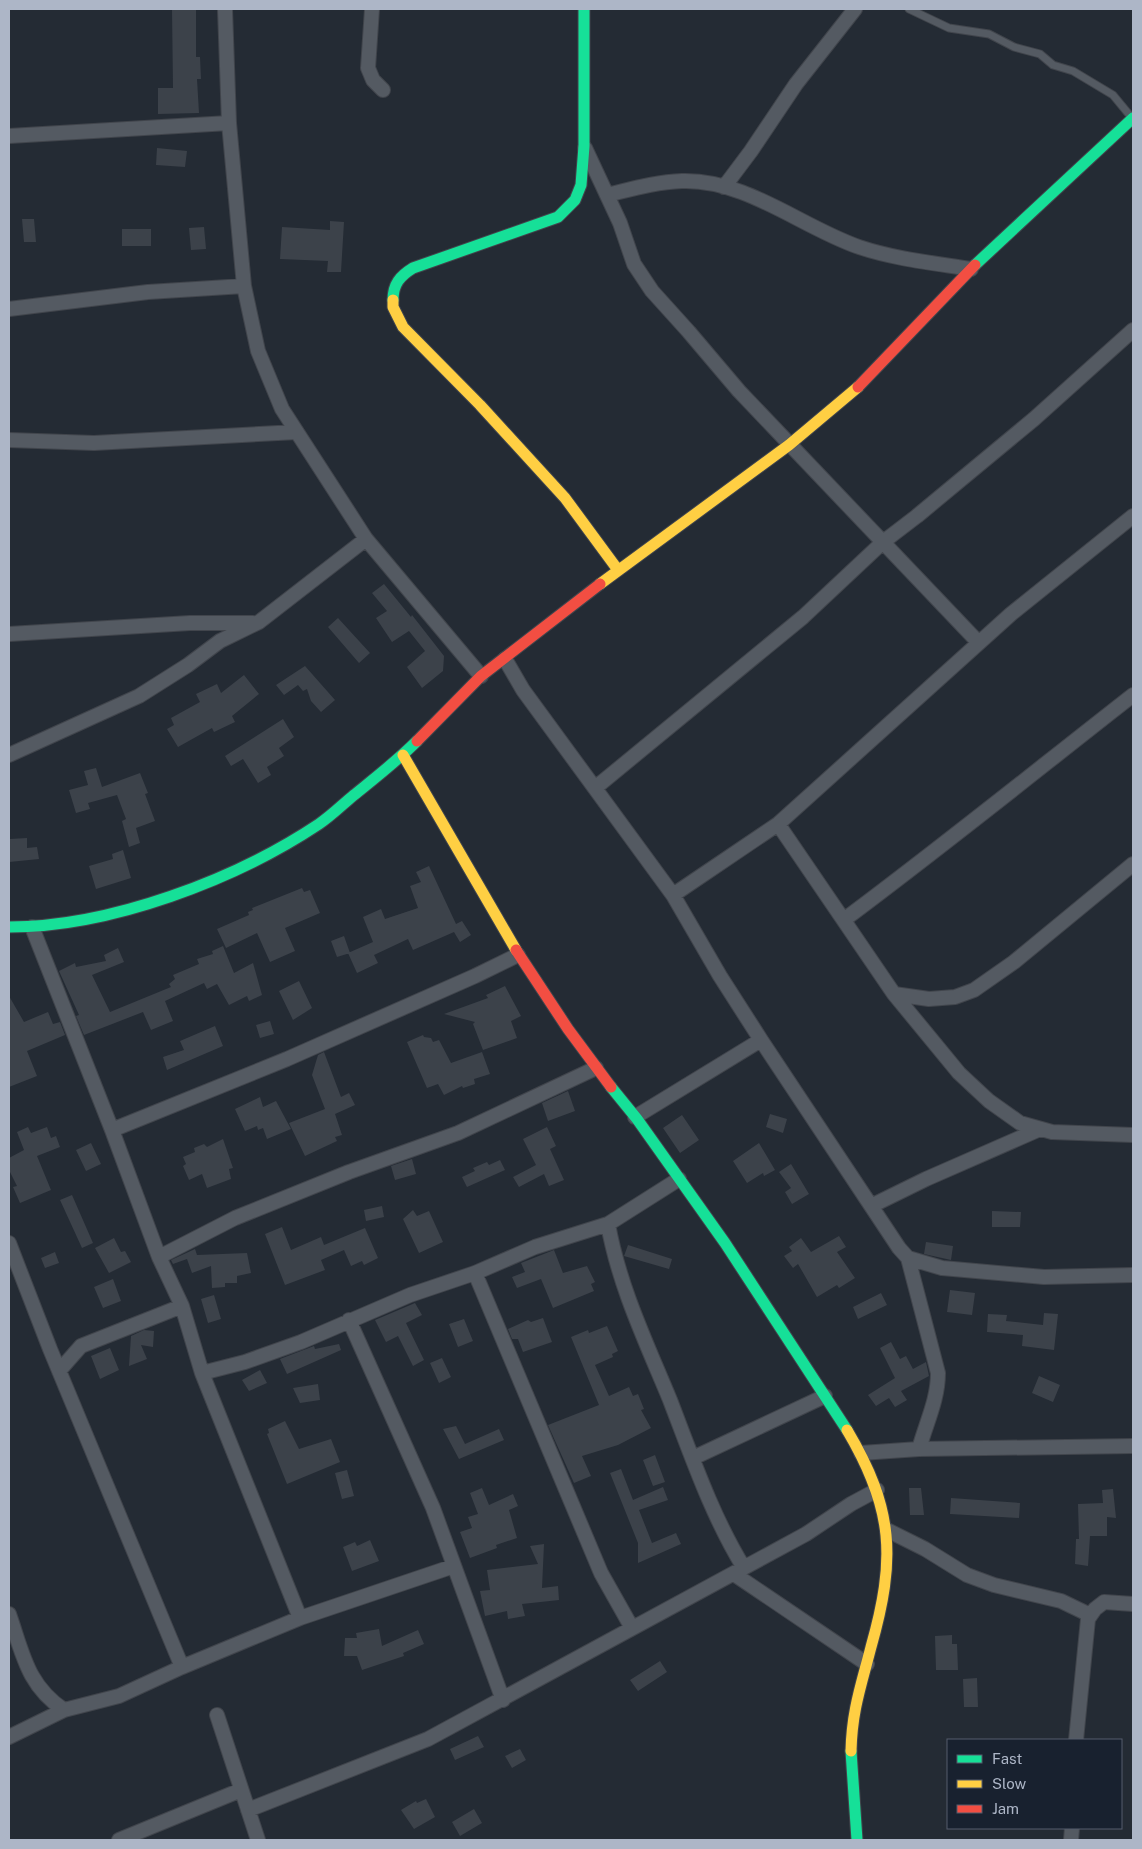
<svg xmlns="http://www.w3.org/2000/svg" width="1142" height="1849" font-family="'Public Sans',sans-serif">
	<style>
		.building { fill: #3c424a }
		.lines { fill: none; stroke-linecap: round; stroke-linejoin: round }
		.lane-casing { stroke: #41454c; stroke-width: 9 }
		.street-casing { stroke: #41454c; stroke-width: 16 }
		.fast-casing { stroke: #41454c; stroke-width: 13 }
		.slow-casing { stroke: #41454c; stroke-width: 13 }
		.jam-casing { stroke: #41454c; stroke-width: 13 }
		.lane { stroke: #545a62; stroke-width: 7 }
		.street { stroke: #545a62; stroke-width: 14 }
		.fast { stroke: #16e098; stroke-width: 11 }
		.slow { stroke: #ffcf43; stroke-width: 11 }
		.jam { stroke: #f24e42; stroke-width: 11 }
	</style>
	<rect width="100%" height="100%" fill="#242b34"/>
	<path class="building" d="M 172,9 L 196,9 L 196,57 L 200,57 L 201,79 L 197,79 L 199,113 L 158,114 L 158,88 L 173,88 Z
		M 157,148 L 187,151 L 185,167 L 156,165 Z
		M 22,219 L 34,219 L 36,242 L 24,242 Z
		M 330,221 L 344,222 L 341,272 L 327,272 L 328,261 L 280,259 L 282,227 L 330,230 Z
		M 204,227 L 206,249 L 191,250 L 189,228 Z
		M 122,229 L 151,229 L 151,246 L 122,246 Z
		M 384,584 L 411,617 L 412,615 L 444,656 L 443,671 L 422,688 L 407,667 L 425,651 L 409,631 L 392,642 L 376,618 L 387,611 L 372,593 Z
		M 338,618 L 370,653 L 359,663 L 328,627 Z
		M 305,666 L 335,700 L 321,712 L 311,701 L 307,689 L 303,691 L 298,685 L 284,695 L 276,685 Z
		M 244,675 L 259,694 L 232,716 L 235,722 L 214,732 L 212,728 L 178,747 L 167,729 L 174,725 L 171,718 L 200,702 L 196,694 L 217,684 L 221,693 Z
		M 283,719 L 294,737 L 279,748 L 284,756 L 267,767 L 271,775 L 258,783 L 243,759 L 231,766 L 225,756 Z
		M 96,768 L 102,787 L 140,773 L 148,793 L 145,794 L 155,821 L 136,828 L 140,843 L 129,847 L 122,821 L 126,819 L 117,795 L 88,803 L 90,809 L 76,813 L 69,790 L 88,785 L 84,771 Z
		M 27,838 L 27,848 L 37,847 L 39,859 L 9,862 L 10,839 Z
		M 123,850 L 131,878 L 96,889 L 89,866 L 113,859 L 112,854 Z
		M 429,866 L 456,924 L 462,921 L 471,935 L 460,942 L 454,932 L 413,950 L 408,939 L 374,955 L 378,963 L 357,973 L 348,953 L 373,942 L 363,917 L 381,909 L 385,919 L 418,908 L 410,886 L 421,882 L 416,872 Z
		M 302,888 L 304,892 L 310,890 L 320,913 L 285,928 L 295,951 L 270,962 L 257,933 L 226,948 L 217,929 L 249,915 L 248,912 L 253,910 L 252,908 Z
		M 344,936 L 350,953 L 337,957 L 331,941 Z
		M 223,946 L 234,973 L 253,963 L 262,995 L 249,1001 L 247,996 L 229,1005 L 217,984 L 207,989 L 204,983 L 165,1001 L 173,1021 L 151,1030 L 143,1012 L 84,1035 L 76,1016 L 79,1015 L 59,971 L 75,963 L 76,967 L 106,961 L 104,955 L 118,948 L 124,962 L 92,975 L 110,1012 L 171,987 L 169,984 L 175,979 L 173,975 L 199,964 L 197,959 L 213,954 L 212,951 Z
		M 299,981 L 312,1008 L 293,1020 L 279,991 Z
		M 505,986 L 521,1016 L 511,1021 L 517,1038 L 483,1050 L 473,1024 L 475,1022 L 444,1014 L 488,998 L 486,995 Z
		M 9,996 L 24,1022 L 48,1012 L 53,1024 L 60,1022 L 65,1035 L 27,1051 L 37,1076 L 9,1087 Z
		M 270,1021 L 274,1034 L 260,1038 L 256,1025 Z
		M 215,1026 L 223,1046 L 167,1070 L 163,1057 L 184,1050 L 180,1041 Z
		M 423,1035 L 424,1037 L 431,1038 L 433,1042 L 439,1040 L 451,1063 L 482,1052 L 490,1074 L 474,1079 L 475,1084 L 463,1088 L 462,1086 L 444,1095 L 438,1084 L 427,1088 L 407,1042 Z
		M 324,1052 L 341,1097 L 349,1093 L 355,1105 L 335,1114 L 342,1135 L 335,1137 L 337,1141 L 305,1156 L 289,1123 L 325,1109 L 312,1075 L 318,1055 Z
		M 568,1091 L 575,1111 L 548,1121 L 542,1103 Z
		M 260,1097 L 263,1107 L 276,1101 L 291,1129 L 267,1139 L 263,1128 L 258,1130 L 257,1126 L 245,1131 L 235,1109 Z
		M 770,1114 L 787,1119 L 783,1133 L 766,1127 Z
		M 682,1115 L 699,1140 L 680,1153 L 663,1128 Z
		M 28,1127 L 31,1133 L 47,1127 L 51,1138 L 56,1136 L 60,1147 L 37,1156 L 51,1190 L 20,1203 L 13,1187 L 17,1186 L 9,1170 L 9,1158 L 24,1150 L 17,1132 Z
		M 547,1127 L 556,1146 L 550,1149 L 564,1180 L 549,1186 L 544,1174 L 519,1187 L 513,1177 L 536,1165 L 523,1139 Z
		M 223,1139 L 233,1168 L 229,1169 L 231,1179 L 207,1188 L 202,1174 L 189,1180 L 183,1166 L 186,1164 L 183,1157 L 195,1152 L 194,1148 L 204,1144 L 207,1147 Z
		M 91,1143 L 101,1164 L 86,1171 L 76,1150 Z
		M 759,1143 L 775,1170 L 764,1176 L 763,1173 L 747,1183 L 733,1161 Z
		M 412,1159 L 416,1174 L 395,1180 L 391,1166 Z
		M 500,1160 L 505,1170 L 467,1187 L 462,1177 L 475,1171 L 473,1168 L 487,1162 L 489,1165 Z
		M 791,1164 L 809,1194 L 792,1204 L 785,1192 L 791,1188 L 779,1172 Z
		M 72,1195 L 93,1243 L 82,1248 L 60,1200 Z
		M 382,1206 L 384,1217 L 366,1221 L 364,1210 Z
		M 413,1210 L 417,1216 L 429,1211 L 443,1242 L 419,1253 L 403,1219 Z
		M 992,1211 L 1021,1212 L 1020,1227 L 992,1227 Z
		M 282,1227 L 291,1250 L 321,1237 L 324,1245 L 365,1228 L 378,1258 L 364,1265 L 362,1261 L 351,1266 L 344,1250 L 321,1260 L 325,1270 L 285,1285 L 265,1234 Z
		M 839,1236 L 846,1247 L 837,1252 L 855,1278 L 839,1288 L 837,1285 L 817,1297 L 798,1264 L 793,1268 L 784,1256 L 792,1251 L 789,1247 L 801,1238 L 811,1252 Z
		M 114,1238 L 121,1252 L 125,1251 L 131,1262 L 109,1273 L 95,1248 Z
		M 926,1242 L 953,1246 L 951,1260 L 924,1254 Z
		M 628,1245 L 672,1259 L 669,1269 L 624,1256 Z
		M 195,1249 L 197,1255 L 247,1253 L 251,1273 L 237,1276 L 237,1283 L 225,1283 L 225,1287 L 212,1288 L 211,1266 L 192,1273 L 187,1259 L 173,1264 L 171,1260 Z
		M 554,1250 L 563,1273 L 587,1266 L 595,1282 L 591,1284 L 594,1291 L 553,1308 L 541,1279 L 517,1288 L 512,1277 L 525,1272 L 521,1263 Z
		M 55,1252 L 59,1263 L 45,1268 L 41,1258 Z
		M 113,1279 L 121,1301 L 103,1308 L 94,1287 Z
		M 950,1290 L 975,1293 L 972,1315 L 947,1312 Z
		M 881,1293 L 887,1305 L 858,1319 L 853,1307 Z
		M 214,1295 L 221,1319 L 208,1323 L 201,1299 Z
		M 415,1303 L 422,1315 L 406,1323 L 424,1360 L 413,1366 L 398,1336 L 386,1342 L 375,1320 Z
		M 1044,1313 L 1058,1314 L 1054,1350 L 1022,1346 L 1023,1335 L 987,1332 L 988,1314 L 1007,1315 L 1006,1321 L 1043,1325 Z
		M 543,1318 L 552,1342 L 523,1352 L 518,1339 L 512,1339 L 508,1329 L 528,1320 L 531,1322 Z
		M 464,1319 L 473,1341 L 458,1347 L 449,1324 Z
		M 607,1326 L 618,1351 L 612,1354 L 613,1357 L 595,1365 L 609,1396 L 629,1387 L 633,1396 L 638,1394 L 644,1409 L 641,1410 L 651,1428 L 618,1445 L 582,1456 L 591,1476 L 574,1483 L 548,1425 L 599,1405 L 571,1337 L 588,1330 L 589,1333 Z
		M 144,1330 L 154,1331 L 153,1347 L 141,1345 L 147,1359 L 129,1366 L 131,1336 Z
		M 891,1342 L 900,1359 L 906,1356 L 913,1369 L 926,1362 L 929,1376 L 901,1391 L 907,1400 L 895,1407 L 889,1398 L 876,1406 L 868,1395 L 895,1378 L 880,1348 Z
		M 339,1344 L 341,1350 L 287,1374 L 280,1359 L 314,1346 L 315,1349 Z
		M 110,1348 L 119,1370 L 100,1379 L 91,1356 Z
		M 442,1358 L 451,1377 L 439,1383 L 430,1363 Z
		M 260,1370 L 267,1383 L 249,1391 L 242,1380 Z
		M 1039,1376 L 1060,1385 L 1053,1402 L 1032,1393 Z
		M 318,1384 L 320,1400 L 300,1403 L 293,1388 Z
		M 285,1421 L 299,1449 L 331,1439 L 340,1462 L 287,1484 L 267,1434 L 269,1433 L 268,1429 Z
		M 456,1426 L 465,1444 L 499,1429 L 504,1440 L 459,1459 L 443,1429 Z
		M 655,1455 L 665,1482 L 653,1486 L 643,1460 Z
		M 621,1469 L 633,1500 L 663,1487 L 668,1500 L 639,1510 L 652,1543 L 676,1533 L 681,1544 L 638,1563 L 638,1543 L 610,1473 Z
		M 347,1470 L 354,1496 L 342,1499 L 335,1473 Z
		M 482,1488 L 489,1505 L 513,1494 L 518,1506 L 509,1510 L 517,1538 L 496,1545 L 497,1548 L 470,1558 L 460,1532 L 472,1528 L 468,1517 L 478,1514 L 470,1493 Z
		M 909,1488 L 921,1488 L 924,1515 L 910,1515 Z
		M 1113,1489 L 1116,1518 L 1107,1517 L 1107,1536 L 1090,1536 L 1088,1566 L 1075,1564 L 1076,1539 L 1079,1539 L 1078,1504 L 1103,1503 L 1102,1490 Z
		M 951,1498 L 1020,1503 L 1019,1518 L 950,1514 Z
		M 370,1540 L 379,1561 L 352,1571 L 343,1547 L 355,1542 L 357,1546 Z
		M 544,1544 L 542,1588 L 558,1586 L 559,1600 L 522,1604 L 525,1616 L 508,1619 L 507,1611 L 485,1616 L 480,1591 L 490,1590 L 487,1570 L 538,1564 L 530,1546 Z
		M 379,1629 L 382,1646 L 418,1630 L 424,1644 L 403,1653 L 404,1656 L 362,1670 L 357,1656 L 344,1656 L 345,1638 L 357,1638 L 356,1633 Z
		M 952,1635 L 952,1644 L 957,1644 L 958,1670 L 936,1670 L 935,1636 Z
		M 660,1661 L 667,1672 L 638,1691 L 630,1680 Z
		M 977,1678 L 978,1707 L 964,1707 L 963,1679 Z
		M 478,1736 L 484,1747 L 455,1760 L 450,1749 Z
		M 520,1749 L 526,1760 L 512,1768 L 505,1756 Z
		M 426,1799 L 435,1817 L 414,1829 L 401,1810 L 416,1801 L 417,1803 Z
		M 474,1809 L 482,1823 L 460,1836 L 452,1822 Z"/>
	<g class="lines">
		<defs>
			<path id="lane" d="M 909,9 L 949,28 L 989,34 L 1014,47 L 1040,54 L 1053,65 L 1073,71 L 1113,95 L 1132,118"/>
			<path id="street" d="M 225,9 L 229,123 L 244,286 L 258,351 L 282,409 L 366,539 L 481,676
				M 372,9 L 368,68 L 373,80 L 383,90
				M 9,136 L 229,123
				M 585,148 L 620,223 L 634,264 L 652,291 L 689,332 L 739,391 L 979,643
				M 724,187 L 751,151 L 796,84 L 855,9
				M 607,195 C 632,189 656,182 682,181 C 746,179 801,227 859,247 C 895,259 933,263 971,269
				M 9,309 L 148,292 L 244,286
				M 9,440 L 94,443 L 297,432
				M 9,634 L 190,623 L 253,623
				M 505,659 L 523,690 L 673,895 L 720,976 L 761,1040 L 899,1248 L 908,1258 L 942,1268 L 1044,1277 L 1133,1275
				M 9,755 L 139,696 L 188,665 L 220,641 L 259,622 L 366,539
				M 595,788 L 803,617 L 883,542 L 917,516 L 1034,419 L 1133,330
				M 778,824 L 894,994 L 959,1073 L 989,1101 L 1020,1123 L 1052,1132 L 1133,1135
				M 673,895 L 778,824 L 1011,614 L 1133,516
				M 845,919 C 943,846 1037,770 1133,695
				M 32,927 L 112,1130 L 159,1257 L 182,1306 L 202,1373 L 300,1618
				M 894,994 L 929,999 L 955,997 L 974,990 L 1014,962 L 1133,864
				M 635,1117 L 761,1040
				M 112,1130 L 287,1059 L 475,976 L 518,955
				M 871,1206 L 926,1179 L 1040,1129
				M 608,1224 C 619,1286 646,1342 670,1400 C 692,1457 712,1516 744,1568
				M 9,1243 L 50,1349 L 182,1667
				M 159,1257 L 235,1218 L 349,1172 L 458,1133 L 596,1068
				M 908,1258 L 938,1373 C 938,1400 926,1423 919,1449
				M 475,1273 L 601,1573 L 632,1628
				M 349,1320 L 433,1508 L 503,1700
				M 59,1371 L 81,1346 L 182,1306
				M 202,1373 L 245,1362 L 301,1342 L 410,1295 L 475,1273 L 535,1247 L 608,1224 L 679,1179
				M 861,1453 L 919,1449 L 1133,1446
				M 693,1458 L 825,1396
				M 887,1530 L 925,1549 L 967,1575 L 994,1585 L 1061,1601 L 1090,1615
				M 734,1574 L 867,1664
				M 9,1614 C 23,1654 27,1685 64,1710
				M 217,1715 L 258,1840
				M 9,1737 L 64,1710 L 119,1696 L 182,1667 L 300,1618 L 454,1566
				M 1076,1740 L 1088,1619 L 1095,1609 L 1104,1602 L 1133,1604
				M 248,1810 L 428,1739 L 806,1534 L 851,1504 L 877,1490
				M 119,1840 L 241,1790
				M 1071,1840 L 1072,1828"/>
			<path id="fast" d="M 975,265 L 1133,118
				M 393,300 C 393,284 400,276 413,268 L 558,217 L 575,200 L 581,185 L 584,146 L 584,9
				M 9,927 C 110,927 235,880 319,824 C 331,816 342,805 354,795 C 375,778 397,761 417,741
				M 611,1087 L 637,1119 L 725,1243 L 847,1430
				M 851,1751 L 857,1840"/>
			<path id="slow" d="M 393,300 L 393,307 L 403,327 L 480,405 L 565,498 L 618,570
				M 600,584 L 789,445 L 858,387
				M 403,755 L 516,950
				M 847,1430 C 894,1509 896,1559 871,1647 C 861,1686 852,1710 851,1751"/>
			<path id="jam" d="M 858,387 L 975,265
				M 417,741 L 481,676 L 600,584
				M 516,950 L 568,1029 L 611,1087"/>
		</defs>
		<use href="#lane" class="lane-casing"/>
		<use href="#street" class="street-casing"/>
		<use href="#fast" class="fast-casing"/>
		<use href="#slow" class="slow-casing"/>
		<use href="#jam" class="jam-casing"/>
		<use href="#lane" class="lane"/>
		<use href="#street" class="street"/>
		<use href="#fast" class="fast"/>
		<use href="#slow" class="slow"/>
		<use href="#jam" class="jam"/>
	</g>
	<rect width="1142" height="1849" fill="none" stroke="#adb6c7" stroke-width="20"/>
	<rect x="947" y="1739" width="175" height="90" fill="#18212f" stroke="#545d6c"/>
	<rect x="957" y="1755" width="25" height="8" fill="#16e098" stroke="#545d6c"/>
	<text x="992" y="1764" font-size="15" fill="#adb6c7">Fast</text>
	<rect x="957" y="1780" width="25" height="8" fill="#ffcf43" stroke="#545d6c"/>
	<text x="992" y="1789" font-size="15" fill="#adb6c7">Slow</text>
	<rect x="957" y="1805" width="25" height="8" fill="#f24e42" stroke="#545d6c"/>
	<text x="992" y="1814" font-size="15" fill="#adb6c7">Jam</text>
</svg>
